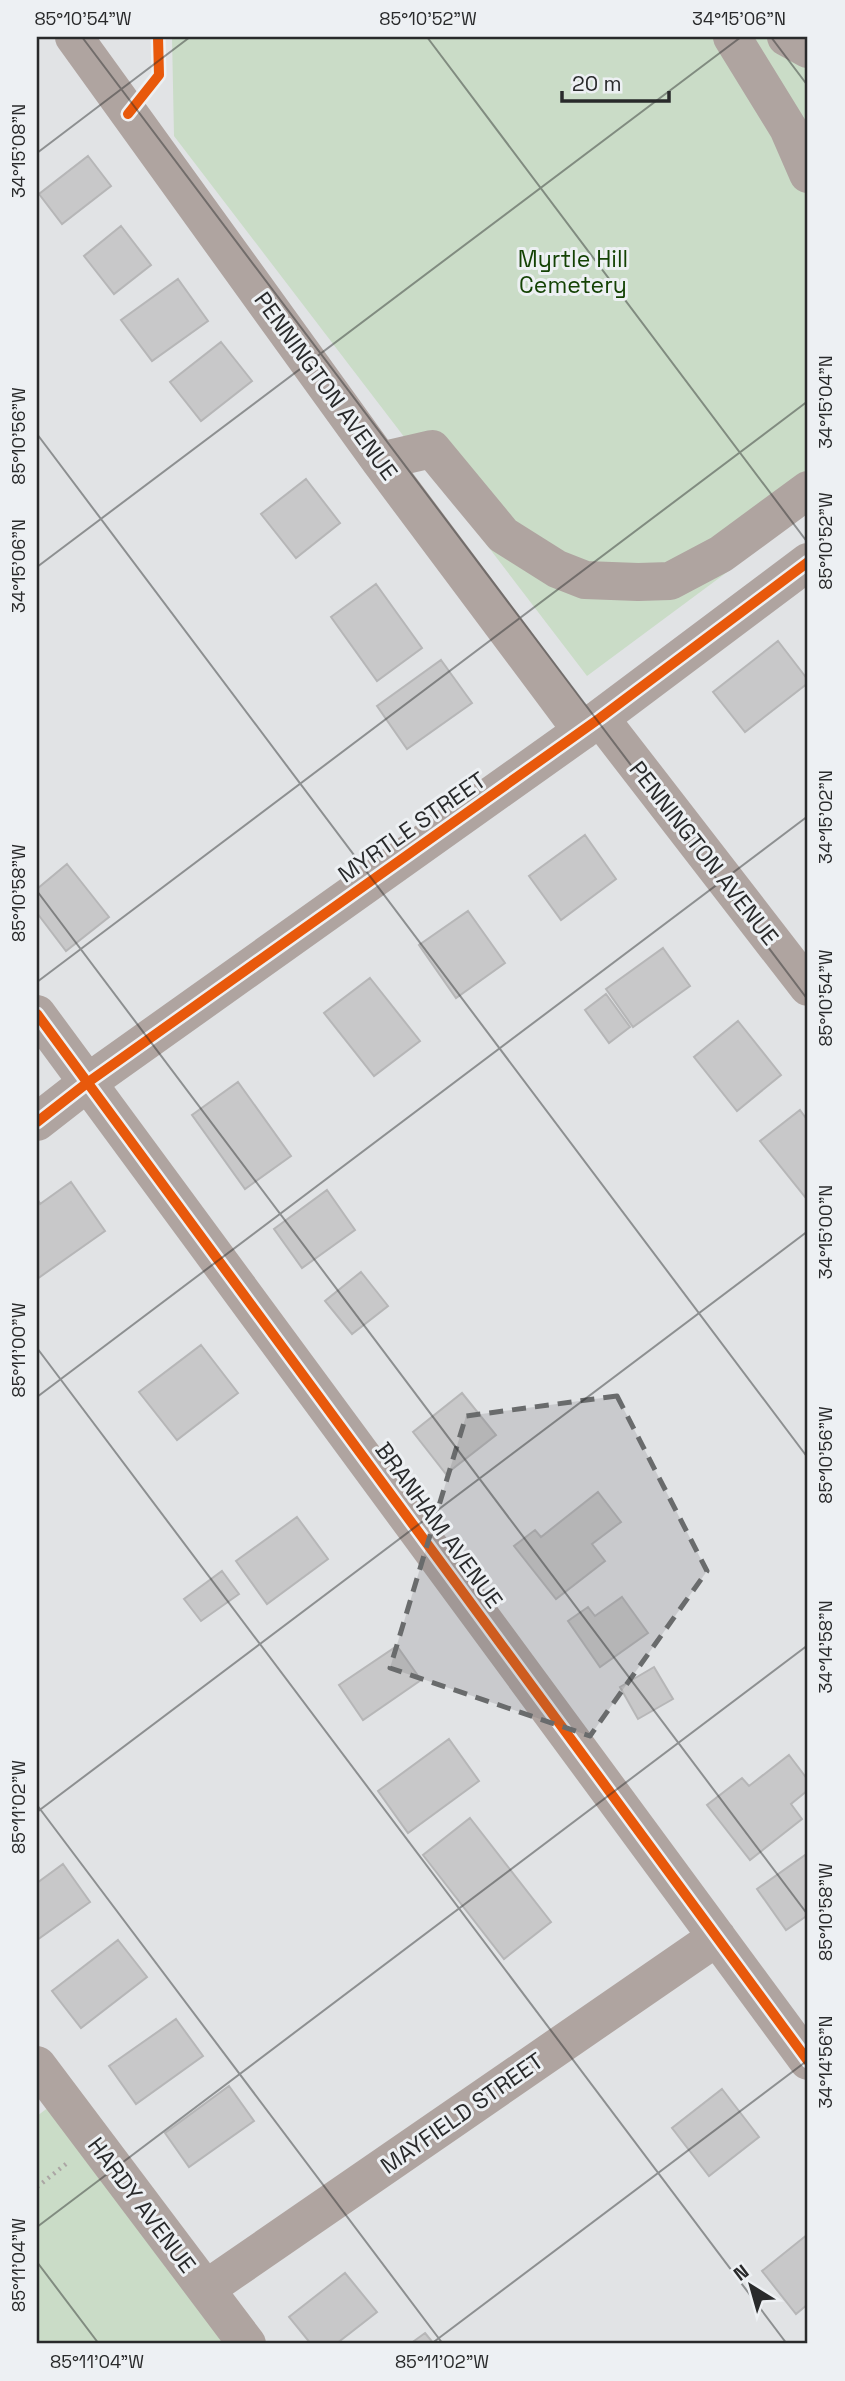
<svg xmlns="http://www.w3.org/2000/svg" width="845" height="2381" font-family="'Space Grotesk',sans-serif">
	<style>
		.green { fill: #cadcc7 }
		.building { fill: #c8c8c9; stroke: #b6b6b7; stroke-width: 2 }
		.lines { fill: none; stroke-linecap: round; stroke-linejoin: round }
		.path { stroke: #aba6a4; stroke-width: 4.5; stroke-dasharray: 2 5; stroke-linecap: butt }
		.minor { stroke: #afa4a0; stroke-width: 38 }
		.cycleway-casing { stroke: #edf0f3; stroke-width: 15 }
		.cycleway { stroke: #e8590c; stroke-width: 10 }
		.marked { fill: #696b6c; fill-opacity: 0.2; stroke: #696b6c; stroke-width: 5; stroke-dasharray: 14 9; stroke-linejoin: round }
		.ticks { fill: none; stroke: #292a2b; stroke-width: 2; stroke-opacity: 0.45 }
		.labels { text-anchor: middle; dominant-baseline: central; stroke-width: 6; stroke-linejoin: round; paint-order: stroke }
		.park-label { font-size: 23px; fill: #144204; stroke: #edf0f3 }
		.street-label { font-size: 23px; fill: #292a2b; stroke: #edf0f3 }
		.neatline { fill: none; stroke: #292a2b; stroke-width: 2.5 }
		.ticks-label { font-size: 18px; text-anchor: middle; fill: #292a2b }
	</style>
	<rect width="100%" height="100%" fill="#e1e3e5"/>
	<path class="green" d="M 172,37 L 808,37 L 808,512 L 587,676 L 174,136 Z
		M 61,2098 L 247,2344 L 37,2344 L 37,2116 Z"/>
	<path class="building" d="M 88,156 L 111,186 L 62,224 L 39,194 Z
		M 121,226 L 151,265 L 114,294 L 84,256 Z
		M 178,279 L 208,321 L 152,361 L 121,320 Z
		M 221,342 L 252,381 L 201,421 L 170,382 Z
		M 306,479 L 340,523 L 296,558 L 261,514 Z
		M 376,584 L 422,648 L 377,681 L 331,617 Z
		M 778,641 L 808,680 L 808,683 L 745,732 L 713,692 Z
		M 441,660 L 472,703 L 407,749 L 377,706 Z
		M 585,835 L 616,879 L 561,920 L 529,876 Z
		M 67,864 L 109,917 L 66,951 L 37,913 L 37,889 Z
		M 468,911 L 505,963 L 456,998 L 419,945 Z
		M 663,948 L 690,986 L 633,1027 L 606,989 Z
		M 370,978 L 420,1041 L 374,1076 L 324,1013 Z
		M 606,994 L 630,1027 L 609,1043 L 585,1010 Z
		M 738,1021 L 781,1075 L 737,1111 L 694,1057 Z
		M 238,1082 L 291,1156 L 245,1189 L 192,1115 Z
		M 800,1110 L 808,1121 L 808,1195 L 805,1197 L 760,1141 Z
		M 71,1182 L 105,1231 L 37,1279 L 37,1198 L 40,1204 Z
		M 327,1190 L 355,1230 L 302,1268 L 274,1229 Z
		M 361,1272 L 388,1306 L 352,1334 L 325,1301 Z
		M 201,1345 L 238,1393 L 177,1440 L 139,1392 Z
		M 462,1393 L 496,1435 L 446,1474 L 413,1432 Z
		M 598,1492 L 621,1522 L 592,1544 L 605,1561 L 556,1599 L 514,1546 L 535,1530 L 541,1537 Z
		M 297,1517 L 328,1559 L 267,1604 L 236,1561 Z
		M 222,1571 L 239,1594 L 201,1621 L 184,1599 Z
		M 622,1597 L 648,1633 L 600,1667 L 568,1621 L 588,1607 L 595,1616 Z
		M 397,1646 L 421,1680 L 363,1720 L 339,1685 Z
		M 654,1667 L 673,1699 L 638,1719 L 620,1687 Z
		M 449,1739 L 479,1781 L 408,1833 L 378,1791 Z
		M 789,1755 L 808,1780 L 808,1790 L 791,1804 L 802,1819 L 750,1860 L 707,1805 L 742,1778 L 749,1786 Z
		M 470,1818 L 551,1922 L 504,1959 L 423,1855 Z
		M 808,1853 L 808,1915 L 786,1930 L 757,1889 Z
		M 63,1864 L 90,1902 L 37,1940 L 37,1883 Z
		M 118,1940 L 147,1977 L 81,2028 L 52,1991 Z
		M 176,2019 L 203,2056 L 136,2104 L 109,2066 Z
		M 229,2086 L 254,2121 L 189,2167 L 165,2133 Z
		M 722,2089 L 759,2137 L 709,2176 L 672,2128 Z
		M 808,2234 L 808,2304 L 796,2314 L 762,2271 Z
		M 345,2273 L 377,2312 L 336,2344 L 311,2344 L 289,2317 Z
		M 425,2333 L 434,2344 L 410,2344 Z"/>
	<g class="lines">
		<path class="path" d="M 37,2187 L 66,2164"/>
		<path class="minor" d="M 74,37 L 380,461 L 582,731
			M 732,37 L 788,128 L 808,174
			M 786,37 L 808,49
			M 380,461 L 432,449 L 503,535 L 557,569 L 585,580 L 638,582 L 670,581 L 721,554 L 808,490
			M 600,718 L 808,987
			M 37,1014 L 808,2061
			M 37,1122 L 87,1083 L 600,718 L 808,562
			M 37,2065 L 247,2344
			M 206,2289 L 717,1937"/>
		<defs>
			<path id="cycleway" d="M 128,114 L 159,75 L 158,37
				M 37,1014 L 808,2061
				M 37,1122 L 87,1083 L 600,718 L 808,562"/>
		</defs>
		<use href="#cycleway" class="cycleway-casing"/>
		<use href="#cycleway" class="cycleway"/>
	</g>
	<path class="marked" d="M 617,1396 L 707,1571 L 590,1736 L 390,1668 L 466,1416 Z"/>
	<path class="ticks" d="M 82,37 L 808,1000M 427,37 L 808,543M 771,37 L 808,86M 37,153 L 190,37M 37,434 L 808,1458M 37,567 L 741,37M 37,891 L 808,1915M 37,982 L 808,401M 37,1348 L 787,2344M 37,1397 L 808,816M 37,1805 L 443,2344M 37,1812 L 808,1231M 37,2227 L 808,1645M 37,2262 L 99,2344M 431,2344 L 808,2060"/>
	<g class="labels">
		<g class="park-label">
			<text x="573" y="259">Myrtle Hill<tspan x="573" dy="26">Cemetery</tspan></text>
		</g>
		<g class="street-label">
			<text transform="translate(326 386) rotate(54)">PENNINGTON AVENUE</text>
			<text transform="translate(412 827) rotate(-35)">MYRTLE STREET</text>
			<text transform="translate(704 853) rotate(52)">PENNINGTON AVENUE</text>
			<text transform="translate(439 1525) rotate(54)">BRANHAM AVENUE</text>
			<text transform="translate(462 2113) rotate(-35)">MAYFIELD STREET</text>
			<text transform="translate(142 2205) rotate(53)">HARDY AVENUE</text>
		</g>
	</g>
	<rect width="845" height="2381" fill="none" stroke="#edf0f3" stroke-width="77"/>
	<g transform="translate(751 2286) rotate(323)" stroke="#edf0f3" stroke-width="5" paint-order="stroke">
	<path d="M0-5L12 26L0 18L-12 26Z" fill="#292a2b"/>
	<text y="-10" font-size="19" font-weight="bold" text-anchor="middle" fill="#292a2b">N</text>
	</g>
	<path d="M562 91v10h107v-10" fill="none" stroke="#292a2b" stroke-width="3.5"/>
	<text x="572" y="91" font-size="21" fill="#292a2b" stroke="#edf0f3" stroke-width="5" paint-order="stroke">20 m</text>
	<rect x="38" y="38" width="768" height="2304" class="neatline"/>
	<g class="ticks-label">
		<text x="83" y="25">85°10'54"W</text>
		<text x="428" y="25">85°10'52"W</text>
		<text x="739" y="25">34°15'06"N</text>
		<text transform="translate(19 151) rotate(-90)" y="6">34°15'08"N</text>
		<text transform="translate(826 402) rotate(-90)" y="6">34°15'04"N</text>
		<text transform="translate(19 436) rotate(-90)" y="6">85°10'56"W</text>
		<text transform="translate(826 541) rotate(-90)" y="6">85°10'52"W</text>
		<text transform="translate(19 566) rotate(-90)" y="6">34°15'06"N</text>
		<text transform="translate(826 817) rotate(-90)" y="6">34°15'02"N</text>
		<text transform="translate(19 893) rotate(-90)" y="6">85°10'58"W</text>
		<text transform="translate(826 998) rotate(-90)" y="6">85°10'54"W</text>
		<text transform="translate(826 1232) rotate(-90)" y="6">34°15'00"N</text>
		<text transform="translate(19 1350) rotate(-90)" y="6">85°11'00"W</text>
		<text transform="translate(826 1455) rotate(-90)" y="6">85°10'56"W</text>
		<text transform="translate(826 1647) rotate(-90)" y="6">34°14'58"N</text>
		<text transform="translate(19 1807) rotate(-90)" y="6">85°11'02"W</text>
		<text transform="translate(826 1912) rotate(-90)" y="6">85°10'58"W</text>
		<text transform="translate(826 2062) rotate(-90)" y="6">34°14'56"N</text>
		<text transform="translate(19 2265) rotate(-90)" y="6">85°11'04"W</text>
		<text x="97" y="2368">85°11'04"W</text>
		<text x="442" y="2368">85°11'02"W</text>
	</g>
</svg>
